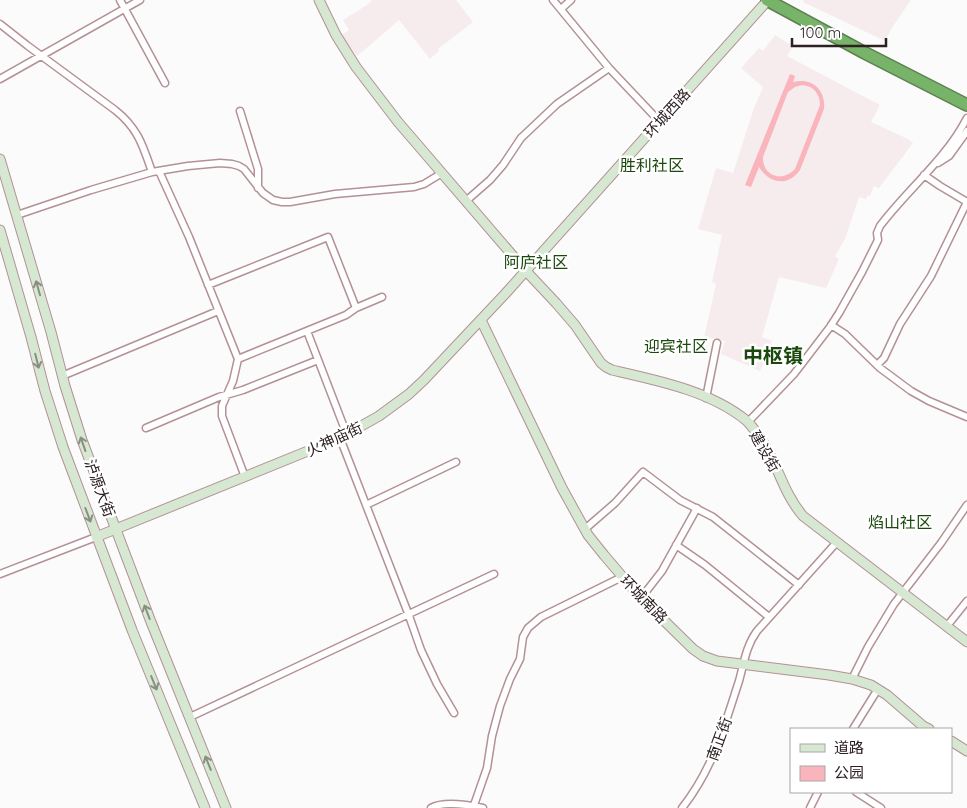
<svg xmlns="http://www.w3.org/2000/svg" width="967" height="808" font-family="Quicksand,'Noto Sans SC',sans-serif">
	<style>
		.built { fill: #f6eced }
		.green { fill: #fab4bc; fill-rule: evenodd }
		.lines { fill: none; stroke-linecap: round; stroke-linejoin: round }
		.street-casing { stroke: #b39195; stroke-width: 9 }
		.secondary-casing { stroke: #b39195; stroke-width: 11 }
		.highway-casing { stroke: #5e8051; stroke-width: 14 }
		.street { stroke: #fff; stroke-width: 6 }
		.secondary { stroke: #d6e8d2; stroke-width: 9 }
		.highway { stroke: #78b36a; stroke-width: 11 }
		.oneway { stroke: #8a8e83 }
		.labels { text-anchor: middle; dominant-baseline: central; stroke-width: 5; stroke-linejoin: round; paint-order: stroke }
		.street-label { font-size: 15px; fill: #2d2022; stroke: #fff }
		.neighbourhood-label { font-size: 16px; fill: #1b480d; stroke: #fff }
		.district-label { font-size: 20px; font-weight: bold; fill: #1b480d; stroke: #fff }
	</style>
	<rect width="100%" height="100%" fill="#fbfbfb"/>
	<path class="built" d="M 372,0 L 456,0 L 473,22 L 438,49 L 439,51 L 430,59 L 399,20 L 382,35 L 357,56 L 341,36 L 349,30 L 343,20 L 367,5 Z
		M 804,0 L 911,0 L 893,26 L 885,41 L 803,2 Z
		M 775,35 L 793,46 L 787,56 L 880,105 L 871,122 L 908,139 L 913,143 L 879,188 L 874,186 L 870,196 L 868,195 L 866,199 L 859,197 L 845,239 L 835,256 L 839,259 L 826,288 L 779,277 L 762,337 L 772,341 L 762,361 L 764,362 L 760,371 L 721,354 L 725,341 L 704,337 L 716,284 L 712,282 L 722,235 L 698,229 L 716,168 L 733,173 L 754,108 L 763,87 L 741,68 L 759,48 L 763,51 Z"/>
	<path class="green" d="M 790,74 L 795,76 L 793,82 C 812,77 826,90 824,109 L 800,170 C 788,187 769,184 759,167 L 751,187 L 745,185 ZM 802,85 C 813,86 820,93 820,105 L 795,169 C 782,183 762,176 763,157 L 788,92 L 795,87 Z"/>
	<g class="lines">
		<defs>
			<path id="street" d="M 120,0 L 165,83
				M 553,0 L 609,68 L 660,122
				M 561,9 L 571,0
				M 0,24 L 28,46 L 115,110 C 138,128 143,146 152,172
				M 0,79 L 140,0
				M 240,111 L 258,169 L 258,188
				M 938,163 L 949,156 L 967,131
				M 159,171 L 189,237 L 238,359 L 233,381 L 222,406 L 222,416 L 245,477
				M 466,201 L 490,180 L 503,165 L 521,138 L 557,104 L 609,68
				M 17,215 L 91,190 L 152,172 L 188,166 L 220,163 L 232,164 L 239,166 L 244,169 L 263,193 L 273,200 L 282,202 L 290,202 L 335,194 L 414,187 L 424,184 L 442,173
				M 208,285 L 328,237 L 356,308
				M 831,325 L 845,334 L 880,368 L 911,391 L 929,401 L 967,417
				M 307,331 L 347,435
				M 238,359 L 346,315 L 356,308 L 382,297
				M 877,365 L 884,358 L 900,324 L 931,276 L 967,202 L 940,186 L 924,175
				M 62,376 L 218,311
				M 706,398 L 717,343
				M 748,422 L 794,374 L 830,327 L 839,313 L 862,272 L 878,240 L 877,233 L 880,226 C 908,189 946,159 967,118
				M 146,428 L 219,397 L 243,390 L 318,360
				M 340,438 L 408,613 L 421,650 L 437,684 L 454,713
				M 366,505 L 456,462
				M 585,529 L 615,503 L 643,472 L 680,500 L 713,517 L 799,585
				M 676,545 L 705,565 L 769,617
				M 0,574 L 96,537
				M 641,598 L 662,571 L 697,508
				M 947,626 L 967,601
				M 852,679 L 868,647 L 894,604 L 941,543 L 967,505
				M 190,717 L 494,574
				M 853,729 L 878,689
				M 856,792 L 881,808
				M 431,808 C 443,801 469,805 483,808
				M 473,808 L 487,768 L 492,736 L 500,706 L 510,679 L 520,659 L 523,637 L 528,628 L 541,617 L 622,577
				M 682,808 C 713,769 724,727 739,681 C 744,663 746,646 757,631 L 837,542
				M 810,808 L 818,792"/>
			<path id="secondary" d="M 319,0 L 336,35 L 356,67 L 398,122 L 526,271 L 556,303 L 575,325 L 601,363 L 606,367 L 612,370 C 656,380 711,391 747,421 C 753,427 758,435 763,442 C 778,466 784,494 803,516 L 967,642
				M 0,159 L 51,332 L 65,386 L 82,440 L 151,622 L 226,808
				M 0,230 L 31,337 L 45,391 L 63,447 L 132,630 L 205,808
				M 481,320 L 562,488 L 588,535 L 604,555 L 638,595 L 693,649 L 703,656 L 717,661 L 829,675 L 852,679 L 871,685 L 887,695 L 923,726 L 929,729
				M 96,537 L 340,438 L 379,416 L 409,394 L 424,380 L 505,294 L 768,0
				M 951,741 L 967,751"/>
			<path id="highway" d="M 767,0 L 865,53 L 967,105"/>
		</defs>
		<use href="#street" class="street-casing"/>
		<use href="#secondary" class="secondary-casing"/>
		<use href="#highway" class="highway-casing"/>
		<use href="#street" class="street"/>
		<use href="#secondary" class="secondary"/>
		<use href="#highway" class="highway"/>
	</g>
	<defs><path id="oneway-shaft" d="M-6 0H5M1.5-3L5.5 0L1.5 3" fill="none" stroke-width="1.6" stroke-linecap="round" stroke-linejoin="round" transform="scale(1.25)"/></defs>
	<g class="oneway">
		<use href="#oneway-shaft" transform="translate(38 288) rotate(-106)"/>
		<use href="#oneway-shaft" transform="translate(37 361) rotate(76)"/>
		<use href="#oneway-shaft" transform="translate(83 444) rotate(-109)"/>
		<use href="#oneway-shaft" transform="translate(88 515) rotate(69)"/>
		<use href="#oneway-shaft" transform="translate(147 612) rotate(-111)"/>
		<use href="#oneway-shaft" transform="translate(154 683) rotate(68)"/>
		<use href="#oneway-shaft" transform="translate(208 763) rotate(-112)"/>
	</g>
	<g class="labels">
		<g class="street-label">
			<text transform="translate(667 113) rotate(-48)">环城西路</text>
			<text transform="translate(334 439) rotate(-25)">火神庙街</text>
			<text transform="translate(765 451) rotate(60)">建设街</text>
			<text transform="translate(100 488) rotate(70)">泸源大街</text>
			<text transform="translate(644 599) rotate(46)">环城南路</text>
			<text transform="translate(719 739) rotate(-70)">南正街</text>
		</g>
		<g class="neighbourhood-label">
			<text x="652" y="165">胜利社区</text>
			<text x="536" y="262">阿庐社区</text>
			<text x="676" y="346">迎宾社区</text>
			<text x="900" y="522">焰山社区</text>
		</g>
		<g class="district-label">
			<text x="773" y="355">中枢镇</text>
		</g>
	</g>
	<rect x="790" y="728" width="162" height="65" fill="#ffffff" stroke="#aba6a7"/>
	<rect x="800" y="744" width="25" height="8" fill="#d6e8d2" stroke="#aba6a7"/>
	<text x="834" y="753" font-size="15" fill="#2d2022">道路</text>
	<rect x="800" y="766" width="25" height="15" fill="#fab4bc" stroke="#aba6a7"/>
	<text x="834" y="778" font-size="15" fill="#2d2022">公园</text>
	<path d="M792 38v8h94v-8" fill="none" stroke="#2d2022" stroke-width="2.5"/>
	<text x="800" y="38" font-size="15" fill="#2d2022" stroke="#ffffff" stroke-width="4" paint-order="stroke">100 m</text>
</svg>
